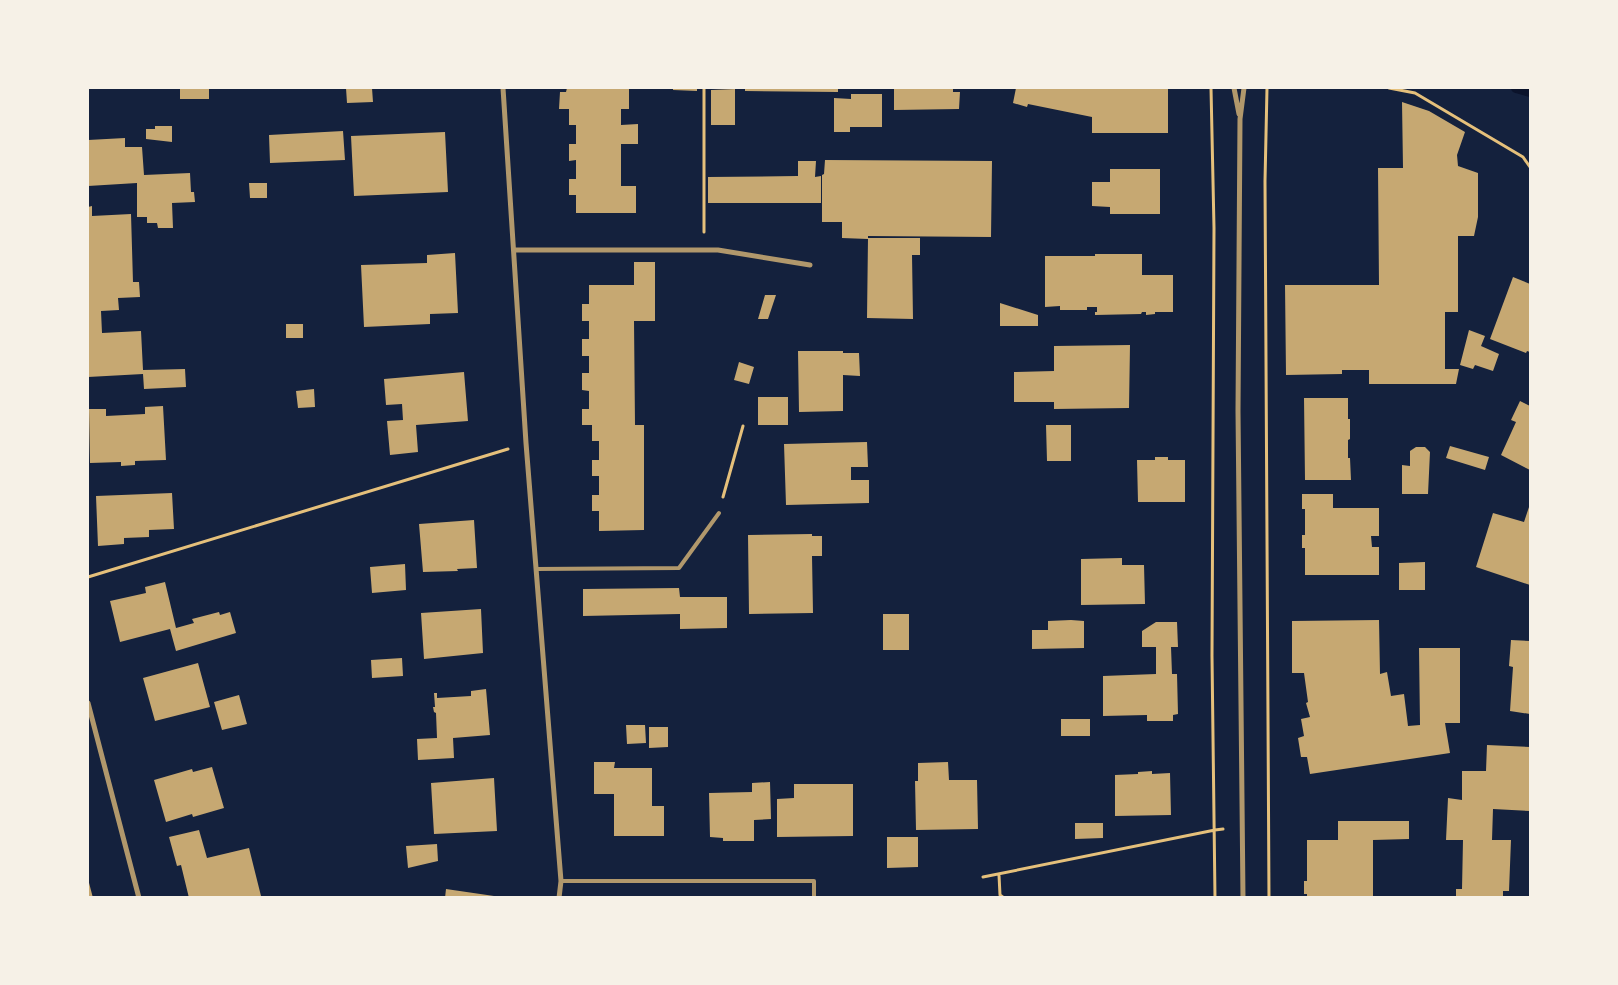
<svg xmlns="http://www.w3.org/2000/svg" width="1618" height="985" font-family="Overpass,sans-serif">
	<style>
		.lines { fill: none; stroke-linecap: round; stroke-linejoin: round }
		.stream { stroke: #0b132b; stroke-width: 10 }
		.building { fill: #c6a872 }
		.path { stroke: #e5c07b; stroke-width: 3 }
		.service { stroke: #b1986c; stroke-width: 4 }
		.minor { stroke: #b1986c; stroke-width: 5 }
	</style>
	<rect width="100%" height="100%" fill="#14213d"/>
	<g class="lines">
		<path class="stream" d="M 1516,88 L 1530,92"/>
	</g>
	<path class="building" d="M 180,88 L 209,88 L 209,99 L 180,99 Z
		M 346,88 L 372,88 L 373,102 L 347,103 Z
		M 567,88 L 629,88 L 629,109 L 621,109 L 621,125 L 638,124 L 638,144 L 621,144 L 621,186 L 636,186 L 636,213 L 576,213 L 576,195 L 569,195 L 569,179 L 576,179 L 576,160 L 569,161 L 569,144 L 576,144 L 576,125 L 569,125 L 569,109 L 559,109 L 560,92 L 566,92 Z
		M 673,88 L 697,88 L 697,91 L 673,90 Z
		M 745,88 L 838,88 L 838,92 L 745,91 Z
		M 894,88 L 953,88 L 953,92 L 960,92 L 959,109 L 894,110 Z
		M 1016,88 L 1168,88 L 1168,133 L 1092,133 L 1092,117 L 1028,104 L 1027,107 L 1013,103 Z
		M 735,89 L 735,125 L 711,125 L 711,90 Z
		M 851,94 L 882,94 L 882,127 L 850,127 L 850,132 L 834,132 L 834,98 L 851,99 Z
		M 1402,102 L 1429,111 L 1465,132 L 1457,155 L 1458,166 L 1478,173 L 1478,217 L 1474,236 L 1458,236 L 1458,312 L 1445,312 L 1445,369 L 1459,369 L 1456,384 L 1369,384 L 1369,370 L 1342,370 L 1342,374 L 1286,375 L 1285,285 L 1379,285 L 1378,168 L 1403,168 Z
		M 155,126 L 172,126 L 172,142 L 146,139 L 146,129 L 155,129 Z
		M 343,131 L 345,160 L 270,163 L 269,135 Z
		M 445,132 L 448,192 L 354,196 L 351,136 Z
		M 125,138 L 125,147 L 142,147 L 144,175 L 190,173 L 191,192 L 194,192 L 195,202 L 172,203 L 173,228 L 158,228 L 157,223 L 147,223 L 147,217 L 137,217 L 137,183 L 88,186 L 88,140 Z
		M 825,160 L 992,161 L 991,237 L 868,236 L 868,239 L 842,238 L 842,222 L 822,222 L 822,175 L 824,174 Z
		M 798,161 L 816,161 L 815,177 L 821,176 L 821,203 L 708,203 L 708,177 L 798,176 Z
		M 1110,169 L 1160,169 L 1160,214 L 1110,214 L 1110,207 L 1092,206 L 1092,182 L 1110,182 Z
		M 249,183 L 267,183 L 267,198 L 250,198 Z
		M 92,206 L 92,216 L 131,214 L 133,282 L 139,282 L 140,297 L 118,298 L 119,310 L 101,311 L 102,333 L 141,331 L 143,370 L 185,369 L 186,387 L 144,389 L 143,374 L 88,377 L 88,207 Z
		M 868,238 L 920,238 L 920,255 L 912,255 L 913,319 L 867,318 Z
		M 455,253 L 458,313 L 430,314 L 430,324 L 364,327 L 361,265 L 427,263 L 427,255 Z
		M 1095,254 L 1142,254 L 1142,275 L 1173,275 L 1173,312 L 1155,312 L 1155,314 L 1146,315 L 1146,312 L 1142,312 L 1141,314 L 1095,315 L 1095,312 L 1097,312 L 1097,307 L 1087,307 L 1087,310 L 1060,310 L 1060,306 L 1045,307 L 1045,256 L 1095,256 Z
		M 634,262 L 655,262 L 655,321 L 634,321 L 635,425 L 644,425 L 644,530 L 599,531 L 599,511 L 592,511 L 592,495 L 599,495 L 599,476 L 592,476 L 592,460 L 599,460 L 599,441 L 592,441 L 592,425 L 582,425 L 582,409 L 589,409 L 589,391 L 582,390 L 582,373 L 589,373 L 589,356 L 582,356 L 582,339 L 589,339 L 589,321 L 582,321 L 582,304 L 589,304 L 589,285 L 634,285 Z
		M 1513,277 L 1530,284 L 1530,352 L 1527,351 L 1526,353 L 1490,339 Z
		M 765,295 L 776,295 L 768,319 L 758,319 Z
		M 1000,303 L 1038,315 L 1038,326 L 1000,326 Z
		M 286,324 L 303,324 L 303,338 L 286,338 Z
		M 1469,330 L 1485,336 L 1481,346 L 1499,354 L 1493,371 L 1475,365 L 1473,369 L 1460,365 Z
		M 1130,345 L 1129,408 L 1054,409 L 1054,402 L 1014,402 L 1014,372 L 1054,371 L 1054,346 Z
		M 798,351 L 843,351 L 843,353 L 859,353 L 860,376 L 843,375 L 843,411 L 799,412 Z
		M 739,362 L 754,367 L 749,384 L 734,380 Z
		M 464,372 L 468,421 L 416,425 L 418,452 L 390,455 L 387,421 L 403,420 L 402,404 L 386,405 L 384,379 Z
		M 314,389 L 315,407 L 298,408 L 296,391 Z
		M 758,397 L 788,397 L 788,425 L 758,425 Z
		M 1304,398 L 1348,398 L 1348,419 L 1350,419 L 1350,439 L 1348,440 L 1348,458 L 1350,458 L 1351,480 L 1305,480 Z
		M 1520,401 L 1530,406 L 1530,470 L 1501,455 L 1516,422 L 1511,420 Z
		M 163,406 L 166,460 L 135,461 L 135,465 L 121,466 L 121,462 L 90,463 L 89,409 L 106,409 L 106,416 L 145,414 L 145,407 Z
		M 1046,425 L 1071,425 L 1071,461 L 1047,461 Z
		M 867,442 L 868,467 L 851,467 L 851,480 L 869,480 L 869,503 L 786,505 L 784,444 Z
		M 1450,446 L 1489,457 L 1485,470 L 1446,458 Z
		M 1416,447 L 1425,447 L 1430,452 L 1428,494 L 1402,494 L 1402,465 L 1410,466 L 1410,451 Z
		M 1155,457 L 1168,457 L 1168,460 L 1185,460 L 1185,502 L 1138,502 L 1137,460 L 1155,460 Z
		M 172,493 L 174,529 L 149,530 L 149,537 L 124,538 L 124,544 L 98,546 L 96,496 Z
		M 1302,494 L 1333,494 L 1333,508 L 1379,508 L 1379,536 L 1371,536 L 1372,547 L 1379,547 L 1379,575 L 1305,575 L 1305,548 L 1302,548 L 1302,535 L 1305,535 L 1305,509 L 1302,509 Z
		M 1530,504 L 1530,585 L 1476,567 L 1493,513 L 1524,522 Z
		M 474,520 L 477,568 L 457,569 L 458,571 L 423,572 L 419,524 Z
		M 812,534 L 812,536 L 822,536 L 822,556 L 812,556 L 813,613 L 749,614 L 748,535 Z
		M 1122,558 L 1122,565 L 1144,565 L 1145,604 L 1081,605 L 1081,559 Z
		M 1425,562 L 1425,590 L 1399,590 L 1399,563 Z
		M 405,564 L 406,590 L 372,593 L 370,567 Z
		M 165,582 L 176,628 L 194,623 L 192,619 L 219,612 L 220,615 L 230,612 L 236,633 L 176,651 L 170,629 L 120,642 L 110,601 L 146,593 L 145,587 Z
		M 679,588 L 680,597 L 727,597 L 727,628 L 680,629 L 680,614 L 583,616 L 583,589 Z
		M 481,609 L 483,653 L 424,659 L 421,613 Z
		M 883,614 L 909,614 L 909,650 L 883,650 Z
		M 1071,620 L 1084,621 L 1084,648 L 1032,649 L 1032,630 L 1048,630 L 1048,621 Z
		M 1379,620 L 1380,674 L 1387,672 L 1391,696 L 1404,694 L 1408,726 L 1420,725 L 1419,648 L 1460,648 L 1460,723 L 1445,723 L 1450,753 L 1310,774 L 1307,757 L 1301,757 L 1298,738 L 1304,736 L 1301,719 L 1310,717 L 1306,703 L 1308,702 L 1304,673 L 1292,673 L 1292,621 Z
		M 1156,622 L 1177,622 L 1178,647 L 1171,647 L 1172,674 L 1177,674 L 1178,714 L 1173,715 L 1173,721 L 1147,721 L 1147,715 L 1103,716 L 1103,676 L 1156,674 L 1156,647 L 1142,647 L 1142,631 Z
		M 1511,640 L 1530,641 L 1530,714 L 1510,711 L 1513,667 L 1509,666 Z
		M 402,658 L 403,676 L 372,678 L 371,660 Z
		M 198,663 L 210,707 L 155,721 L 143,678 Z
		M 486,689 L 490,735 L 453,738 L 454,758 L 418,760 L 417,739 L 437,738 L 436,713 L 434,712 L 433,707 L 435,707 L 434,693 L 437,693 L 437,698 L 471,696 L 471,691 Z
		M 239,695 L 247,724 L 222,730 L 214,702 Z
		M 1061,719 L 1090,719 L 1090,736 L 1061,736 Z
		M 626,725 L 645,725 L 646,743 L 627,744 Z
		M 649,727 L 668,727 L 668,747 L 649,748 Z
		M 1487,745 L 1530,747 L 1529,787 L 1530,787 L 1530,811 L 1493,809 L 1492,840 L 1511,840 L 1509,891 L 1503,891 L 1503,898 L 1456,898 L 1456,889 L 1462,889 L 1463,840 L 1446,840 L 1448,798 L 1462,800 L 1462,771 L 1486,771 Z
		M 594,762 L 615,762 L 614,768 L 652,768 L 652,806 L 664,806 L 664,836 L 614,836 L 614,794 L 594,794 Z
		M 948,762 L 949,780 L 977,780 L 978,829 L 916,830 L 915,781 L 918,781 L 918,763 Z
		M 212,767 L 224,808 L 193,817 L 192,814 L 166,822 L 154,780 L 192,769 L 193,772 Z
		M 1152,771 L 1152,774 L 1170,773 L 1171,815 L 1115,816 L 1115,775 L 1138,774 L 1138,772 Z
		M 494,778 L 497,831 L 434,834 L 431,783 Z
		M 770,782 L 771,819 L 754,820 L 754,841 L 723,841 L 723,838 L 710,837 L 709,793 L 752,792 L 752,783 Z
		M 794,784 L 853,784 L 853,836 L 777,837 L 777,799 L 794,798 Z
		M 1338,821 L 1409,821 L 1409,839 L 1373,840 L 1373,898 L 1307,898 L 1307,894 L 1304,894 L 1304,881 L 1307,881 L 1307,840 L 1338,840 Z
		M 1075,823 L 1103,823 L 1103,838 L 1075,839 Z
		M 199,830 L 207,858 L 249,848 L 261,896 L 189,898 L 181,865 L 177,866 L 169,837 Z
		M 887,837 L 918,837 L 918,867 L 887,868 Z
		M 437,844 L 438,861 L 408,868 L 406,846 Z
		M 88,879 L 93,898 L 88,898 Z
		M 446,889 L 494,896 L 494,898 L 445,898 Z"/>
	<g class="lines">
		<path class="path" d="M 1211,88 L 1214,228 L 1212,656 L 1215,898
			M 1267,88 L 1265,181 L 1269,898
			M 1389,88 L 1415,93 L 1523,157 L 1530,167
			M 704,232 L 704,88
			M 723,497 L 743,426
			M 88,577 L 508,449
			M 999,875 L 1000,895 L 1004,898
			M 983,877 L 1215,830 L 1223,829"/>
		<path class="service" d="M 536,569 L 679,568 L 719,513
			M 561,881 L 814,881 L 814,898"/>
		<path class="minor" d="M 503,88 L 526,443 L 561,881 L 559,898
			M 1234,88 L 1239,114
			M 514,250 L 718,250 L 810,265
			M 88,703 L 139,898
			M 1243,898 L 1238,411 L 1240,119 L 1244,88"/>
	</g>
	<rect width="1618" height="985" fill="none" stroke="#f6f1e7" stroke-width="178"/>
</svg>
